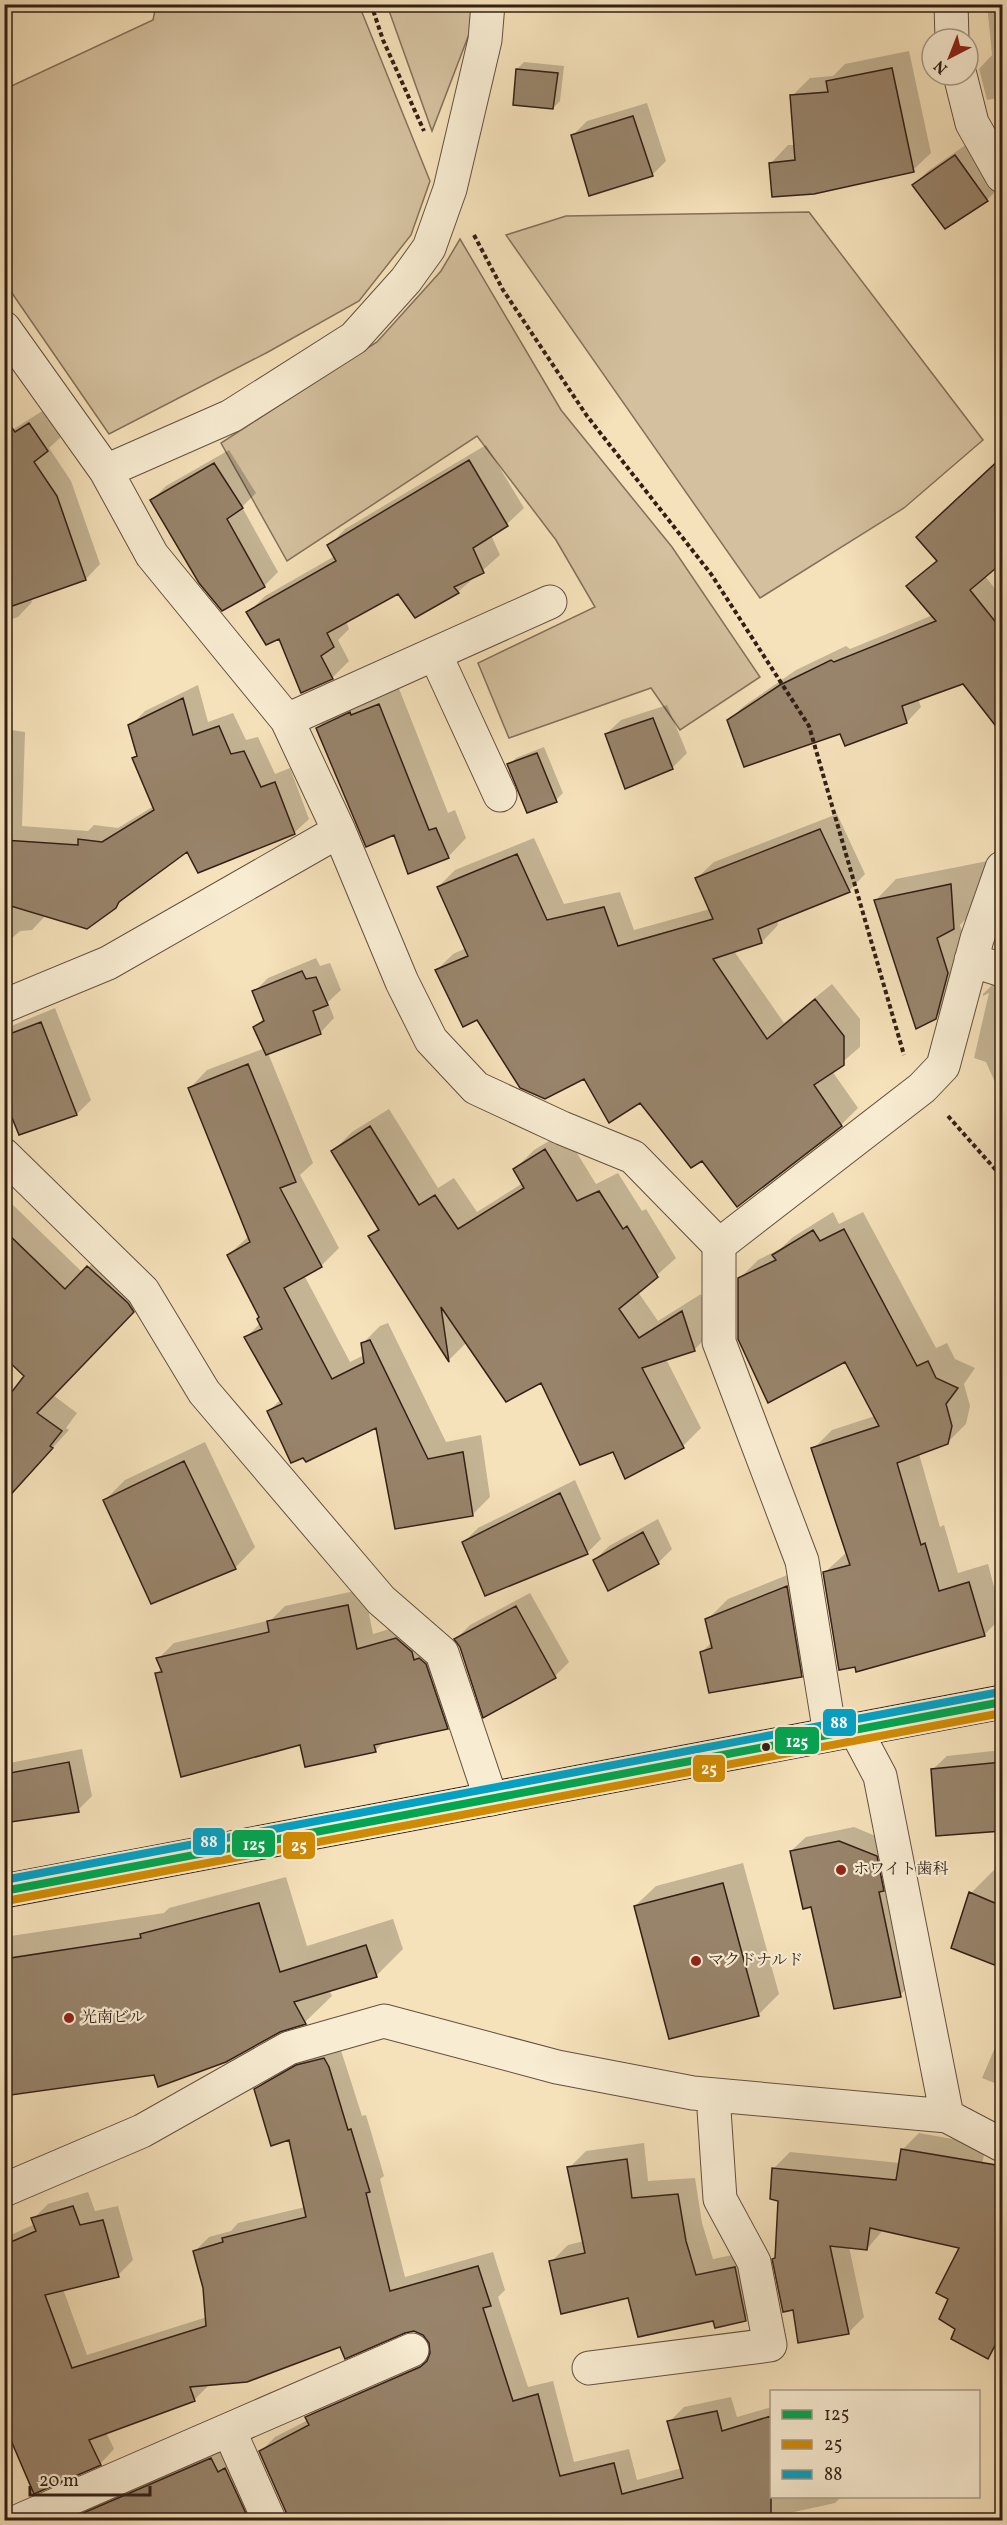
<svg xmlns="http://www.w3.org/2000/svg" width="1007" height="2525" font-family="Vollkorn,'Noto Serif JP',serif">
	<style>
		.green { fill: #d4c09e; stroke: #84705a; stroke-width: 1.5 }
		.shadow { fill: #0003 }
		.building { fill: #98846b; stroke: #331f16; stroke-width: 1.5 }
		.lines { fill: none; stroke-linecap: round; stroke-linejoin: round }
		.street-casing { stroke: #64503f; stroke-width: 35 }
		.highway-casing { stroke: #331f16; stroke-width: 35 }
		.path { stroke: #331f16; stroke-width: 4; stroke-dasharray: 4.5 3; stroke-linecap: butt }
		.street { stroke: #f8ecd2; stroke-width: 33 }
		.highway { stroke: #f5e1ba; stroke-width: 33 }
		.bus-1-casing { stroke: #f8ecd2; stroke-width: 12 }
		.bus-2-casing { stroke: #f8ecd2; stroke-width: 12 }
		.bus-3-casing { stroke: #f8ecd2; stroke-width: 12 }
		.bus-1 { stroke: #00a651; stroke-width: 8 }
		.bus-2 { stroke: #d08b04; stroke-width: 8 }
		.bus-3 { stroke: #03a2c5; stroke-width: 8 }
		.bus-dot { fill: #331f16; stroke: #f8ecd2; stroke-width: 2 }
		.poi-dot { fill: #8f2418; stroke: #f8ecd2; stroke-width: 2 }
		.labels { text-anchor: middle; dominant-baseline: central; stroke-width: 4.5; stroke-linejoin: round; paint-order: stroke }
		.poi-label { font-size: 16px; fill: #331f16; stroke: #f8ecd2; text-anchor: start }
		.line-badge { stroke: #f8ecd2; stroke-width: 2 }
		.badge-label { font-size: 16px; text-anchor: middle; font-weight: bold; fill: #fff }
	</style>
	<rect width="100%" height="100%" fill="#f5e1ba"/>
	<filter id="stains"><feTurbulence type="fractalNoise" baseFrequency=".00333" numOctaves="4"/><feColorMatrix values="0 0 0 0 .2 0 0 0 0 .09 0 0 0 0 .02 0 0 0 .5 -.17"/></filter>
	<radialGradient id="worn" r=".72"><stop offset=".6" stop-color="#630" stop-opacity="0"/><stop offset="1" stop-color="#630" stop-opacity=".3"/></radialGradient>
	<path class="green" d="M 156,5 L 359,5 L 430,181 L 411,235 L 359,301 L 268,352 L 109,434 L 5,283 L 5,89 L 153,20 Z
		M 387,5 L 473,5 L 471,29 L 432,131 Z
		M 809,212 L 983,440 L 904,508 L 760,598 L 506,235 L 566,216 Z
		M 460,239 L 561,410 L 672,547 L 760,677 L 680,730 L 651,688 L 509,738 L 478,663 L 595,607 L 556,540 L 477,436 L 287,561 L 221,443 L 377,342 L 441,271 Z"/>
	<path class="shadow" d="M 987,4 L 1002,4 L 1002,97 L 987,100 L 979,69 L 992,55 Z
		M 909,51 L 931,153 L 913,170 L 771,163 L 788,145 L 796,145 L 792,96 L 810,78 L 833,76 L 845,64 Z
		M 524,62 L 564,66 L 560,101 L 553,108 L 517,69 Z
		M 647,103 L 666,161 L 652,175 L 573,135 L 587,121 Z
		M 970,142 L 1001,186 L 987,200 L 914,185 L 928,171 Z
		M 44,410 L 62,436 L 49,448 L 71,481 L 100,564 L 86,579 L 31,598 L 32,602 L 18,617 L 4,622 L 4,435 Z
		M 486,445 L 524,508 L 507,524 L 491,535 L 500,555 L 458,592 L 399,592 L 346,621 L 349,629 L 338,640 L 349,661 L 332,678 L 248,613 L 265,596 L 335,556 L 329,546 L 345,529 Z
		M 229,450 L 256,493 L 242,507 L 278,572 L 264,586 L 152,500 L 166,486 Z
		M 1002,458 L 1002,561 L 985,576 L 1002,598 L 1002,732 L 964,682 L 918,699 L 921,707 L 907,722 L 846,744 L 841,733 L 729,720 L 744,706 L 796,670 L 846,646 L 850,649 L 933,615 L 909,586 L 938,559 L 933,522 Z
		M 198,685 L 208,722 L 233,713 L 246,740 L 258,737 L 275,774 L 290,768 L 309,819 L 294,833 L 188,850 L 131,891 L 115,907 L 46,915 L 32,930 L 20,931 L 11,939 L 4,939 L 4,717 L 5,729 L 25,732 L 22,826 L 88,831 L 94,825 L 118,828 L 154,806 L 134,758 L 138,754 L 130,726 L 145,711 Z
		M 398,686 L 448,813 L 455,810 L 466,838 L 448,857 L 395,833 L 317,728 L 336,709 Z
		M 667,705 L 687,753 L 672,768 L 626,787 L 606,734 L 621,720 Z
		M 544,747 L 563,793 L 556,800 L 509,765 L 516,758 Z
		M 837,814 L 865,874 L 849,891 L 777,920 L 778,925 L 762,942 L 734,951 L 784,1023 L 832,984 L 860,1019 L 860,1047 L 832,1071 L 858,1108 L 841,1125 L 737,1205 L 703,1159 L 641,1101 L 585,1077 L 477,1018 L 437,970 L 453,954 L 466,948 L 438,887 L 455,870 L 534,838 L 564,904 L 620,892 L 634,930 L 710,909 L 697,878 L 714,862 Z
		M 988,861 L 982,903 L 960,925 L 968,952 L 956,997 L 935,1018 L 876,900 L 896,879 Z
		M 316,958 L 320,966 L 330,963 L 341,990 L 328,1002 L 334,1018 L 320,1033 L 268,1053 L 313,1163 L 300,1175 L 339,1248 L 321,1266 L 304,1275 L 350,1362 L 364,1355 L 362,1344 L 380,1326 L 388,1323 L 446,1442 L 481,1435 L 490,1497 L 472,1515 L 377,1426 L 269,1411 L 281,1399 L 246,1338 L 260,1323 L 261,1317 L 228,1255 L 249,1236 L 190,1088 L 207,1070 L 265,1048 L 255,1027 L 265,1017 L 254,992 L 268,978 Z
		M 998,979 L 1002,980 L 1002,1098 L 986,1062 L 974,1058 L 989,993 L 983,996 L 983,994 Z
		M 55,1008 L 91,1100 L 77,1114 L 20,1133 L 4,1094 L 4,1029 Z
		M 389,1109 L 438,1188 L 454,1178 L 477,1212 L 523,1183 L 515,1169 L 534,1150 L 564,1132 L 596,1184 L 618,1173 L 642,1211 L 646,1209 L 676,1258 L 638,1292 L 658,1321 L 701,1294 L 713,1331 L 694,1350 L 666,1359 L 701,1428 L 683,1446 L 614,1450 L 542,1381 L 467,1342 L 450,1359 L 370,1236 L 379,1227 L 333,1151 L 352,1132 Z
		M 13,1205 L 83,1273 L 105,1250 L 150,1293 L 53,1395 L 77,1413 L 66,1428 L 69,1430 L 35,1467 L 26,1376 L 4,1354 L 4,1213 Z
		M 833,1212 L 839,1224 L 863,1212 L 936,1348 L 947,1343 L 955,1359 L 975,1368 L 964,1384 L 970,1406 L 966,1424 L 947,1443 L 919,1454 L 940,1527 L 944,1525 L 958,1573 L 988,1564 L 1002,1617 L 984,1635 L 824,1573 L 847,1552 L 813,1449 L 832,1430 L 875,1416 L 845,1360 L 739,1279 L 758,1260 L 780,1249 L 793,1237 Z
		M 205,1442 L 255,1547 L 235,1568 L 104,1501 L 125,1480 Z
		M 575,1480 L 601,1539 L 587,1553 L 464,1542 L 478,1528 Z
		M 658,1519 L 672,1549 L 658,1563 L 595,1560 L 609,1546 Z
		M 807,1567 L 822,1655 L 801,1675 L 702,1652 L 712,1642 L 707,1620 L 728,1599 Z
		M 364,1589 L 373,1634 L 413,1622 L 463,1712 L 447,1728 L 385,1741 L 375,1751 L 301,1743 L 156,1674 L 162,1668 L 158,1659 L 174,1643 L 271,1620 L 285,1606 Z
		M 530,1593 L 569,1662 L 555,1676 L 461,1646 L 456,1639 L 470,1625 Z
		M 82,1749 L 92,1796 L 78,1810 L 4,1822 L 4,1764 Z
		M 1002,1750 L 1002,1829 L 937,1835 L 932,1770 L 947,1756 Z
		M 854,1827 L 890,1842 L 915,1981 L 900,1995 L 813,1905 L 791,1851 L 806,1837 Z
		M 743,1863 L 779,1994 L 758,2015 L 635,1906 L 656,1886 Z
		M 995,1869 L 1002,1871 L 1002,1966 L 953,1947 L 971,1893 Z
		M 286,1877 L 307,1946 L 393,1919 L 403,1949 L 376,1976 L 329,1990 L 332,1996 L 305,2022 L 155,2073 L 4,2095 L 4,1937 L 164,1913 L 169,1908 Z
		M 1002,2031 L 1002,2086 L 982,2078 Z
		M 339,2044 L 362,2116 L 366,2115 L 384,2176 L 380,2179 L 405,2277 L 493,2252 L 505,2290 L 498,2297 L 528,2387 L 553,2381 L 574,2462 L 629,2449 L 637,2480 L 682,2468 L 669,2422 L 684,2407 L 731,2397 L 737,2417 L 772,2407 L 772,2496 L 842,2496 L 835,2503 L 758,2520 L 503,2520 L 493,2478 L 487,2520 L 289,2520 L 288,2513 L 261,2451 L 275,2437 L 308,2420 L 307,2417 L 321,2403 L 431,2355 L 430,2341 L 424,2333 L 415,2330 L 341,2346 L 210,2384 L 195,2399 L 106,2432 L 114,2449 L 100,2464 L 8,2427 L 4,2429 L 4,2238 L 35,2224 L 33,2219 L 48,2204 L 88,2192 L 95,2211 L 118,2206 L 133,2260 L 118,2275 L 63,2289 L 87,2355 L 207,2317 L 204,2287 L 194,2252 L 209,2237 L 231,2231 L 238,2223 L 305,2207 L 290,2138 L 256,2090 L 270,2075 L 313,2051 Z
		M 919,2133 L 986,2145 L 981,2170 L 1002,2178 L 1002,2306 L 942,2316 L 950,2299 L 961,2247 L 883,2230 L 867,2249 L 849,2247 L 864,2317 L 848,2333 L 794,2308 L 777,2256 L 780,2200 L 774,2168 L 790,2152 L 900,2163 L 903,2149 Z
		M 644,2143 L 648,2181 L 695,2178 L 702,2223 L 713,2259 L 752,2251 L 762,2302 L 745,2319 L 714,2319 L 629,2296 L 551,2262 L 568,2245 L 584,2241 L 569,2168 L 586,2151 Z
		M 226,2444 L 273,2520 L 59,2520 Z"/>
	<path class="building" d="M 892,68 L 914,172 L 814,194 L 772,197 L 769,163 L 795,160 L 790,95 L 828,92 L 826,81 Z
		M 516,69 L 558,73 L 553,109 L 513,105 Z
		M 633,116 L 653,176 L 589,196 L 571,135 Z
		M 955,155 L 988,201 L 945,229 L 912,185 Z
		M 4,417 L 15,432 L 29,423 L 48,451 L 34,462 L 57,496 L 86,580 L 4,609 Z
		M 1002,457 L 1002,563 L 970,590 L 1002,630 L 1002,734 L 963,684 L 902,706 L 907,723 L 845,746 L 840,734 L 744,767 L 727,720 L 780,685 L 831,660 L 834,662 L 936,621 L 906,586 L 937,561 L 916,537 Z
		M 469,460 L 508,526 L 473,548 L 484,573 L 454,587 L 459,593 L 415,618 L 398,594 L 327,633 L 334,647 L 321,656 L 333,679 L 301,693 L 279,639 L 266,645 L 246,612 L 336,561 L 327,545 Z
		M 214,463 L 243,508 L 227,519 L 265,587 L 222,611 L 199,583 L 150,500 Z
		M 183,698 L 193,735 L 219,726 L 231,754 L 244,751 L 261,787 L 275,782 L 295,834 L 198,873 L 187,852 L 119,902 L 116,908 L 87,929 L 4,904 L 4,840 L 78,845 L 78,839 L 102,842 L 154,810 L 132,758 L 137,756 L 128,725 Z
		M 379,704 L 429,830 L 436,828 L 449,858 L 408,874 L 394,835 L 366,847 L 316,728 L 350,712 L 351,715 Z
		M 653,718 L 673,769 L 625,789 L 605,734 Z
		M 537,753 L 557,802 L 527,813 L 507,764 Z
		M 820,829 L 850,892 L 758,929 L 762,943 L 713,959 L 767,1039 L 815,999 L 844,1036 L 844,1065 L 814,1085 L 842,1126 L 737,1207 L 702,1161 L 691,1168 L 640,1103 L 609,1123 L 584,1079 L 545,1099 L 520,1088 L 477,1020 L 463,1027 L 435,970 L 468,956 L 437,887 L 517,854 L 547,920 L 604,907 L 618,946 L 713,919 L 695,878 Z
		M 951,884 L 954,929 L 937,938 L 948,973 L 936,1019 L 916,1029 L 874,900 Z
		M 302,971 L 306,979 L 316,977 L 328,1005 L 313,1011 L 321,1034 L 266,1055 L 253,1027 L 264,1021 L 252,991 Z
		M 41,1022 L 77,1115 L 19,1135 L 4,1098 L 4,1036 Z
		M 248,1064 L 296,1182 L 280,1188 L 322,1267 L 284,1288 L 332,1379 L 364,1363 L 361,1343 L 370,1340 L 428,1459 L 463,1452 L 473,1516 L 395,1529 L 376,1428 L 306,1462 L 303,1458 L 291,1463 L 267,1411 L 282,1404 L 244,1337 L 262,1329 L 257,1319 L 259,1317 L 227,1255 L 250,1242 L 188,1088 Z
		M 370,1126 L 419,1205 L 435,1195 L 458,1229 L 524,1188 L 513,1169 L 545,1149 L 577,1201 L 599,1191 L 623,1229 L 627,1226 L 658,1277 L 619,1309 L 639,1338 L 682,1311 L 695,1351 L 642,1368 L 684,1448 L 625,1479 L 613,1452 L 580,1465 L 541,1383 L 506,1402 L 441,1307 L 449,1362 L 368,1236 L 379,1230 L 331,1151 Z
		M 844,1229 L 917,1366 L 928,1361 L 936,1378 L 958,1388 L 946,1404 L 952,1426 L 948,1444 L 897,1463 L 921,1545 L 925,1543 L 939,1591 L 969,1582 L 985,1636 L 856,1672 L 855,1667 L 839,1670 L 823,1572 L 850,1565 L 811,1448 L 879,1426 L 845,1362 L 768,1403 L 738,1339 L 738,1278 L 776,1260 L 772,1255 L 813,1230 L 820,1241 Z
		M 4,1230 L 65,1289 L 87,1266 L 128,1303 L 134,1312 L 37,1413 L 62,1431 L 50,1446 L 53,1448 L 4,1502 L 4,1388 L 11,1393 L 24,1376 L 4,1357 Z
		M 184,1461 L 236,1569 L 151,1604 L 103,1500 Z
		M 560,1493 L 588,1554 L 485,1596 L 462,1542 Z
		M 643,1532 L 659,1564 L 608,1591 L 593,1560 Z
		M 787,1586 L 802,1677 L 709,1693 L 700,1652 L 712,1648 L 705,1619 Z
		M 348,1605 L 357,1649 L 396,1638 L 412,1652 L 414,1660 L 419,1658 L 426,1664 L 448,1729 L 374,1745 L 376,1752 L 305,1767 L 300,1745 L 181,1777 L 155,1673 L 162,1672 L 156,1658 L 269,1632 L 267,1621 Z
		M 516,1606 L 556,1678 L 483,1718 L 460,1647 L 454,1639 Z
		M 69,1762 L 79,1812 L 4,1823 L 4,1774 Z
		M 1002,1762 L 1002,1831 L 936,1836 L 931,1769 Z
		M 839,1841 L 877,1856 L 884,1891 L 879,1892 L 901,1997 L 834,2009 L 811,1907 L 803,1909 L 790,1851 Z
		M 723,1883 L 759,2016 L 669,2039 L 634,1906 Z
		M 969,1892 L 1002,1906 L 1002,1968 L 951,1948 Z
		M 259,1903 L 280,1972 L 366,1945 L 377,1977 L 294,2002 L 306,2024 L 280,2032 L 226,2062 L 158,2087 L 154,2075 L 4,2096 L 4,1959 L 141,1938 L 140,1934 Z
		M 324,2058 L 329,2067 L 348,2130 L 351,2129 L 370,2192 L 366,2193 L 390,2291 L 478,2266 L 491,2306 L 483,2308 L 513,2401 L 538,2394 L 560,2476 L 614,2463 L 622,2494 L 683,2478 L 667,2421 L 717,2411 L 722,2431 L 771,2416 L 771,2520 L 287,2520 L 286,2512 L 259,2451 L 309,2425 L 305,2417 L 420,2367 L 427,2361 L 430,2353 L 429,2343 L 423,2335 L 414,2331 L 405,2333 L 345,2359 L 340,2347 L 247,2382 L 190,2387 L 195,2401 L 89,2440 L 101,2465 L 34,2494 L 4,2424 L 4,2245 L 36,2231 L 31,2218 L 73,2206 L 80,2225 L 103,2220 L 119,2277 L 45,2295 L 72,2368 L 206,2326 L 203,2288 L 193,2251 L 223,2242 L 222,2238 L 306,2217 L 289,2140 L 271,2146 L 254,2089 L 296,2065 Z
		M 901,2149 L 1002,2166 L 1002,2332 L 988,2359 L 951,2339 L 955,2329 L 939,2319 L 948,2299 L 936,2293 L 959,2248 L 870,2228 L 867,2250 L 830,2246 L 849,2334 L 798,2343 L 793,2310 L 783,2312 L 772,2259 L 775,2258 L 778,2201 L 770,2199 L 772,2168 L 896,2180 Z
		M 627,2159 L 632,2198 L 678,2194 L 686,2241 L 696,2275 L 735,2267 L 746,2321 L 715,2328 L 713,2321 L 638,2337 L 628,2298 L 561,2314 L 549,2261 L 585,2253 L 567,2167 Z
		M 211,2458 L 218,2472 L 225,2468 L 249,2520 L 67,2520 Z"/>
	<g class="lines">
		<defs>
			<path id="street" d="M 951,4 L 952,39
				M 960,75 L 972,123 L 1002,176
				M 4,328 L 106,471 L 152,555 L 287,720 L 339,831 L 402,982 L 431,1040 L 476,1088 L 562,1128 L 633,1157 L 719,1245 L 719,1342 L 802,1561 L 830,1734
				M 106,471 L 231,416 L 354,338 L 406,280 L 429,248 L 450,189 L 485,40 L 488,4
				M 435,654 L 500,795
				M 287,720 L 550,602
				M 971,960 L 1002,970
				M 4,1006 L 108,963 L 339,831
				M 4,1155 L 143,1291 L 204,1392 L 381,1600 L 442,1653 L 491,1799
				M 719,1245 L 922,1088 L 943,1066 L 977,939 L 1002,868
				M 855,1729 L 880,1776 L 947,2116
				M 4,2190 L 142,2131 L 289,2048 L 384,2021 L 557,2067 L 693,2093 L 947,2116 L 1002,2145
				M 589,2368 L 770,2345 L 754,2262 L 720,2199 L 713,2095
				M 229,2430 L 269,2520
				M 21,2520 L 412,2350"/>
			<path id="highway" d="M 4,1891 L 1002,1702"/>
		</defs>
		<use href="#street" class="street-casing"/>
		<use href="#highway" class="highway-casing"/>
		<path class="path" d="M 371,4 L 383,40 L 424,131
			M 474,235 L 503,290 L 587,416 L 711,574 L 809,726 L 904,1055
			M 948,1116 L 1002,1177"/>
		<use href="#street" class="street"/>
		<use href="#highway" class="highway"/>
		<defs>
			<path id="bus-1" d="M 4,1891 L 1002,1702"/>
			<path id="bus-2" d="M 6,1901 L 1002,1713"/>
			<path id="bus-3" d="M 4,1880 L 1000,1692"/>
		</defs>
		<use href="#bus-1" class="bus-1-casing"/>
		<use href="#bus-2" class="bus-2-casing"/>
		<use href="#bus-3" class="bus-3-casing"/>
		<use href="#bus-1" class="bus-1"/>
		<use href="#bus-2" class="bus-2"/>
		<use href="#bus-3" class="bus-3"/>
	</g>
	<circle class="bus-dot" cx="766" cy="1747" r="5"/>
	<g class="poi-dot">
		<circle cx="841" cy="1870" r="6"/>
		<circle cx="696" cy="1961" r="6"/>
		<circle cx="69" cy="2018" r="6"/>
	</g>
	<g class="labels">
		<g class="poi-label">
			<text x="853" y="1870">ホワイト歯科</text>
			<text x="708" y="1961">マクドナルド</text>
			<text x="81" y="2018">光南ビル</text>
		</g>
	</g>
	<g class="line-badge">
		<rect x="822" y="1708" width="35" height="29" rx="6" fill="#03a2c5"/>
		<rect x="774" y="1726" width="46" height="29" rx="6" fill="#00a651"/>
		<rect x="692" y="1754" width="34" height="29" rx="6" fill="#d08b04"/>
		<rect x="192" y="1827" width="34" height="29" rx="6" fill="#03a2c5"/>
		<rect x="231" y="1829" width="45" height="29" rx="6" fill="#00a651"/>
		<rect x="282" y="1831" width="34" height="29" rx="6" fill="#d08b04"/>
	</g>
	<g class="badge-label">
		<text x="839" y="1728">88</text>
		<text x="797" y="1747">125</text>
		<text x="709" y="1774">25</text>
		<text x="209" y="1847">88</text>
		<text x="254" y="1850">125</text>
		<text x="299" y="1851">25</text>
	</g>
	<rect width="1007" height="2525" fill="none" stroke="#f5e1ba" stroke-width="24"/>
	<rect x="6" y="6" width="995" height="2513" fill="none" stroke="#331f16" stroke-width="3"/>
	<rect x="12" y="12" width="983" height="2501" fill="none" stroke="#331f16" stroke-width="1.5"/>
	<rect x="770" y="2390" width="210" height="108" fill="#f8ecd2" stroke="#a99a87" stroke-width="1.5"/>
	<rect x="782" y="2410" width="30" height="9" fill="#00a651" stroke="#a99a87" stroke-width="1.5"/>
	<text x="824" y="2420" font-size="18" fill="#331f16">125</text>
	<rect x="782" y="2440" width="30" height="9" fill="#d08b04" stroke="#a99a87" stroke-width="1.5"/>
	<text x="824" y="2450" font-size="18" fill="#331f16">25</text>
	<rect x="782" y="2470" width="30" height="9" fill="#03a2c5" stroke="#a99a87" stroke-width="1.5"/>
	<text x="824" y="2480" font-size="18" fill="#331f16">88</text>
	<g transform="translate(950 57) rotate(222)"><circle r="28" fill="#f8ecd2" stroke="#a99a87" stroke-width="1.5"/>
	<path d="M0-4.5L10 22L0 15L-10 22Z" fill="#8f2418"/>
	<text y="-9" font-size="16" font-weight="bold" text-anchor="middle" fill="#331f16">N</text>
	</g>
	<path d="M30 2486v9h120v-9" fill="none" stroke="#331f16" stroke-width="3"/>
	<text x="39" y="2486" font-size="18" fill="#331f16" stroke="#f8ecd2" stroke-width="4.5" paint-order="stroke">20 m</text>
	<rect width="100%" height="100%" filter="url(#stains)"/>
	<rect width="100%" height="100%" fill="url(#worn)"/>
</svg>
